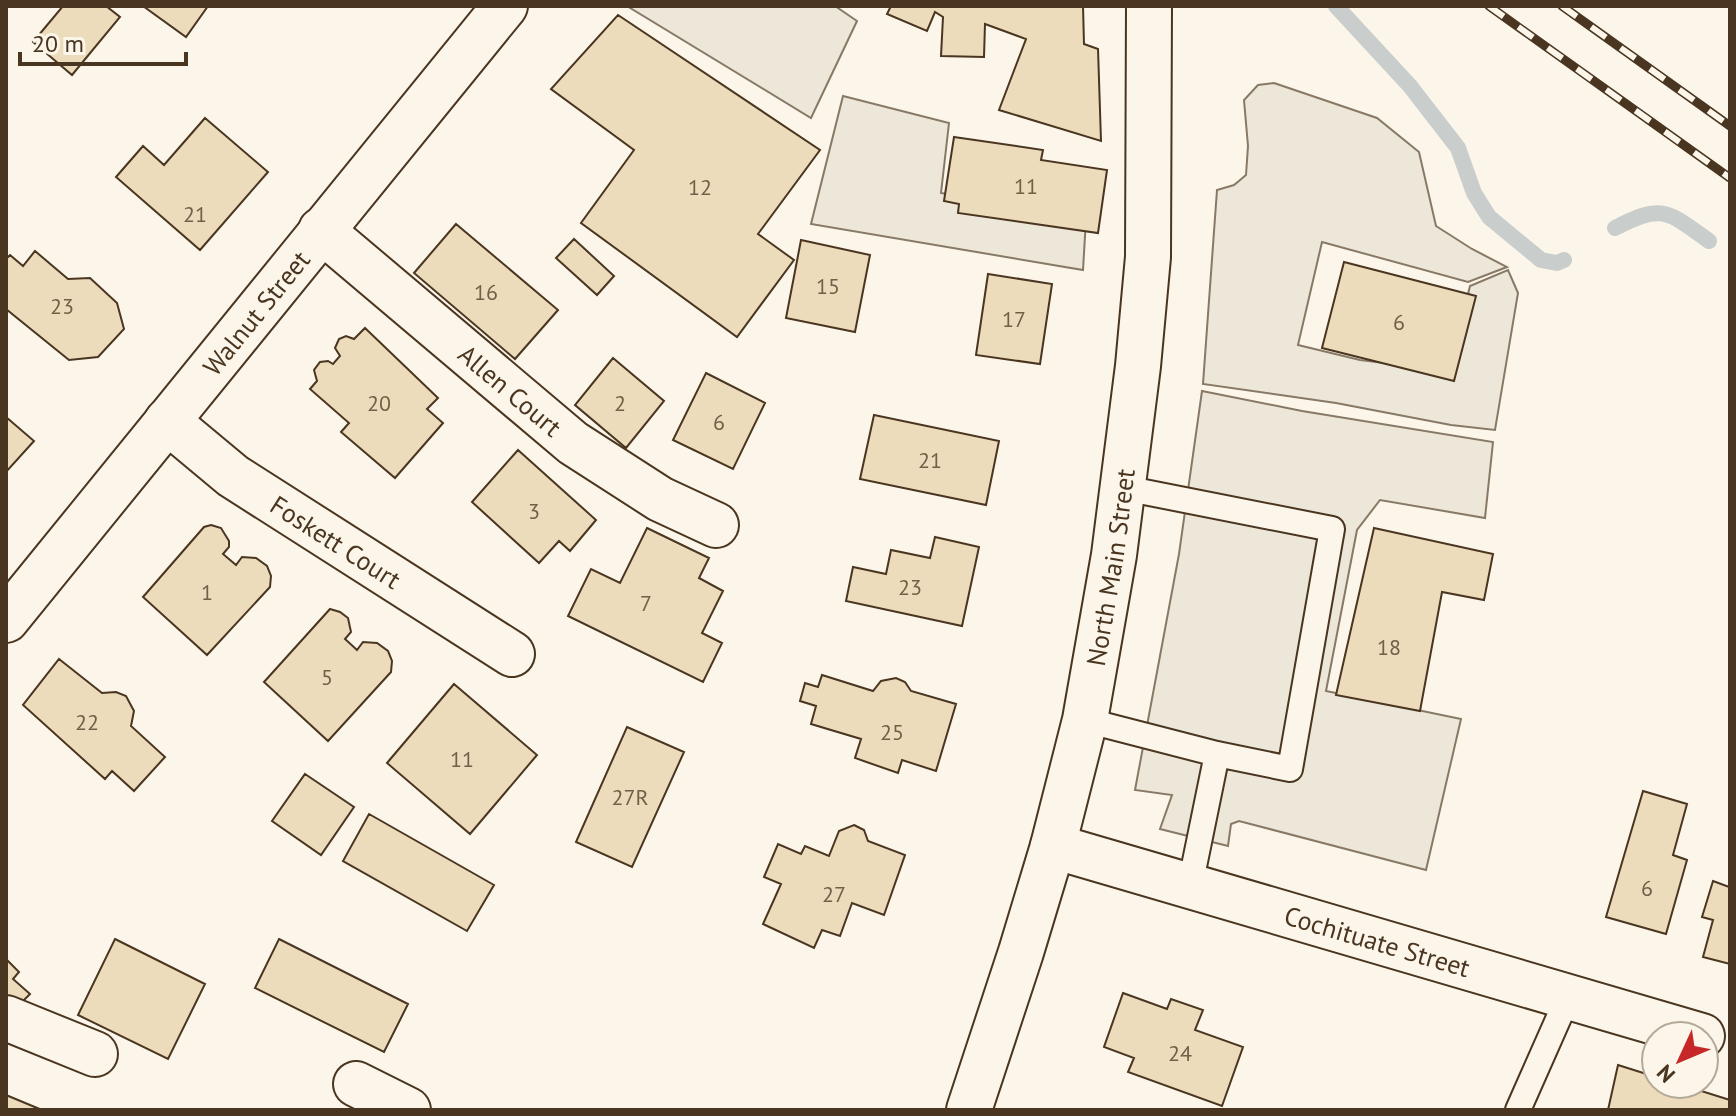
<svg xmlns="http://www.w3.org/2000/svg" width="1736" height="1116" font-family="'PT Sans',sans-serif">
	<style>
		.parking { fill: #ede7d9; stroke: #887966; stroke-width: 2 }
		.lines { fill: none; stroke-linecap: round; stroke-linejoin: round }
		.stream { stroke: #c9cecd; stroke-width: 16 }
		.building { fill: #ecdcbc; stroke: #4a3520; stroke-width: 2 }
		.service-casing { stroke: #4a3520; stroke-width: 28 }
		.minor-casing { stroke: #4a3520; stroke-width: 48 }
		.tertiary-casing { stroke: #4a3520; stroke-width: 48 }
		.primary-casing { stroke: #4a3520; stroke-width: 48 }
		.service { stroke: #fbf6e9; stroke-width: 24 }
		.minor { stroke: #fbf6e9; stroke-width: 44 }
		.tertiary { stroke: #fbf6e9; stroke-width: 44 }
		.primary { stroke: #fbf6e9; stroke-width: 44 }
		.rail-casing { stroke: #4a3520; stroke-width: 9 }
		.rail { stroke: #fbf6e9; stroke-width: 6; stroke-dasharray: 18; stroke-linecap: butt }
		.labels { text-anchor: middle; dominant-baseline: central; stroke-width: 6; stroke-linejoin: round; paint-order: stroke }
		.number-label { font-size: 22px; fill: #725f47 }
		.street-label { font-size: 26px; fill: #4a3520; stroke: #fbf6e9 }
	</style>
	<rect width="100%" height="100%" fill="#fbf6e9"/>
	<path class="parking" d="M 627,6 L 835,6 L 857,21 L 811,118 Z
		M 1274,83 L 1377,118 L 1419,152 L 1436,226 L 1472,249 L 1507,267 L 1468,282 L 1322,242 L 1298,345 L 1360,360 L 1449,371 L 1470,286 L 1508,270 L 1518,293 L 1495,430 L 1451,425 L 1336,403 L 1203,384 L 1217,190 L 1234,185 L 1246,175 L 1248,146 L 1244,100 L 1258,85 Z
		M 843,96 L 949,123 L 941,193 L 1086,219 L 1083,270 L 811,224 Z
		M 1202,391 L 1302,411 L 1493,442 L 1485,518 L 1380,500 L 1357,530 L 1326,691 L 1461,719 L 1426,870 L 1239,821 L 1231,824 L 1228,846 L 1160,829 L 1172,795 L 1135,790 L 1179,554 Z"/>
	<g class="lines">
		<path class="stream" d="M 1336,6 L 1410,86 L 1458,148 L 1474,193 L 1489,217 L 1541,260 L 1557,263 L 1564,260
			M 1615,228 C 1663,203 1667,211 1709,241"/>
	</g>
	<path class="building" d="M 63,6 L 106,6 L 120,17 L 72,75 L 33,42 Z
		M 143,6 L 208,6 L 186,37 Z
		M 891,6 L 1083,6 L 1084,44 L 1098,49 L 1101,141 L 999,110 L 1026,39 L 985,24 L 984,57 L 941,56 L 943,17 L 935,12 L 927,31 L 887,14 Z
		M 618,15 L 820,150 L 758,234 L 794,260 L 737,337 L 581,223 L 634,150 L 551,89 Z
		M 205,118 L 268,172 L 200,250 L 116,177 L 143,146 L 164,165 Z
		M 954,137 L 1043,150 L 1041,160 L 1107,170 L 1098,233 L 958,213 L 959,204 L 944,201 Z
		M 456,224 L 558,310 L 515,359 L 414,273 Z
		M 574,239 L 614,276 L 597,295 L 556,258 Z
		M 801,240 L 870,255 L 855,332 L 786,318 Z
		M 35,251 L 68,279 L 90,278 L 117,303 L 124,329 L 98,357 L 69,360 L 6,309 L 6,259 L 10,255 L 23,266 Z
		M 1344,262 L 1476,296 L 1454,381 L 1322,348 Z
		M 988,274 L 1052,284 L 1040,364 L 976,355 Z
		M 365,328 L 438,398 L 427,409 L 443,423 L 395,478 L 341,432 L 349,423 L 310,389 L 317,381 L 314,370 L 320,362 L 328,361 L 333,364 L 340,356 L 335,348 L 339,339 L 346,336 L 354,339 Z
		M 613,358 L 664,401 L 626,448 L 575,405 Z
		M 706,373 L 765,403 L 733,469 L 673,440 Z
		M 874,415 L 999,441 L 986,505 L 860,479 Z
		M 6,417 L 34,441 L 6,472 Z
		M 518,450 L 596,520 L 570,551 L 559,541 L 539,563 L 472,502 Z
		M 211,525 L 221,528 L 229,541 L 229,547 L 223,554 L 236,565 L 242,557 L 256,558 L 267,566 L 271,576 L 270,587 L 207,655 L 143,597 L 204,527 Z
		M 647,528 L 709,558 L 699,578 L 723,591 L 702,633 L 722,643 L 703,682 L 568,616 L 591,569 L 620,583 Z
		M 1374,528 L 1493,554 L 1484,600 L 1442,592 L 1420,711 L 1336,695 Z
		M 935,537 L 979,547 L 962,626 L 846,601 L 853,567 L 886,574 L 891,550 L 930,558 Z
		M 330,609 L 340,612 L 348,618 L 351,632 L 345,639 L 357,650 L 363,642 L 377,643 L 388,651 L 392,661 L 391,672 L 328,741 L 264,682 Z
		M 59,659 L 102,693 L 116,692 L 126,696 L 134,711 L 131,726 L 165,757 L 134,791 L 112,771 L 105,779 L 23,705 Z
		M 822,675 L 873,691 L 881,681 L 896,678 L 905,682 L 911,691 L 956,704 L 936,771 L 902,760 L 898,773 L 855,758 L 861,739 L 811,724 L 816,706 L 800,701 L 805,683 L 818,687 Z
		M 454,684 L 537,755 L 470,834 L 387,763 Z
		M 627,727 L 684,752 L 632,867 L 576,842 Z
		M 305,774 L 354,807 L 321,855 L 272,821 Z
		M 1643,791 L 1687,804 L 1673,855 L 1687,860 L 1666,934 L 1606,917 Z
		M 369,814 L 494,885 L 467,931 L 343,861 Z
		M 854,825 L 864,830 L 868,841 L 905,855 L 884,915 L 852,903 L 840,936 L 822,930 L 814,948 L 763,924 L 781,884 L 764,877 L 778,844 L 801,854 L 805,846 L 829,856 L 839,831 Z
		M 1713,881 L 1729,887 L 1730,884 L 1730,964 L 1703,957 L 1713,920 L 1702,917 Z
		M 115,939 L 205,984 L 168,1059 L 78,1015 Z
		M 279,939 L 408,1004 L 384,1052 L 255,988 Z
		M 6,959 L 19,972 L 13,979 L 30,994 L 16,1008 L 6,998 Z
		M 1123,993 L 1167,1009 L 1171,999 L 1203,1010 L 1195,1030 L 1243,1047 L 1222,1106 L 1128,1072 L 1134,1058 L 1104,1047 Z
		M 1618,1065 L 1656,1077 L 1656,1084 L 1679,1084 L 1730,1100 L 1730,1110 L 1608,1110 Z
		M 6,1095 L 42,1110 L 6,1110 Z"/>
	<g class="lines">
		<defs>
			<path id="service" d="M 1085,720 L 1217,754 L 1290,769 L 1332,529 L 1124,488
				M 1190,886 L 1217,754
				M 1518,1110 L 1568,997"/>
			<g id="minor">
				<path id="s1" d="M 321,230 L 573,443 L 660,499 L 716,525"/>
				<path id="s2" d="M 167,421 L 233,476 L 512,654"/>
				<path id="s3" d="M 1053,846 L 1702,1036"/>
				<path d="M 6,1018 L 95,1054"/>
				<path d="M 356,1084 L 408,1110"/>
			</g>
			<g id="tertiary">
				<path id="s4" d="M 6,620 L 505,6"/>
			</g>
			<g id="primary">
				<path id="s5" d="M 969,1110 L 1021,952 L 1053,846 L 1085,720 L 1114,555 L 1138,366 L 1148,257 L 1149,6"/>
			</g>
		</defs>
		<use href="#service" class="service-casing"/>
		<use href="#minor" class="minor-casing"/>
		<use href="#tertiary" class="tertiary-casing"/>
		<use href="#primary" class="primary-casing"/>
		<use href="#service" class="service"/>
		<use href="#minor" class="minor"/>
		<use href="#tertiary" class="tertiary"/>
		<use href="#primary" class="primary"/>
		<defs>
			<path id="rail" d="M 1489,6 L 1730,178
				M 1562,6 L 1730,126"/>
		</defs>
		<use href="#rail" class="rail-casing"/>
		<use href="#rail" class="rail"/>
	</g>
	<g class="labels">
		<g class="number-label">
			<text x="1026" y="186">11</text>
			<text x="700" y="187">12</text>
			<text x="195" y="214">21</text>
			<text x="828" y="286">15</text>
			<text x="486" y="292">16</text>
			<text x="62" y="306">23</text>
			<text x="1014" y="319">17</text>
			<text x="1399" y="322">6</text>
			<text x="379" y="403">20</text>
			<text x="620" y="403">2</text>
			<text x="719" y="422">6</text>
			<text x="930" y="460">21</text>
			<text x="534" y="511">3</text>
			<text x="910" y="587">23</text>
			<text x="207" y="592">1</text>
			<text x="646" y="603">7</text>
			<text x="1389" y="647">18</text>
			<text x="327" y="677">5</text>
			<text x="87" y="722">22</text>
			<text x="892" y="732">25</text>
			<text x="462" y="759">11</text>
			<text x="630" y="797">27R</text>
			<text x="1647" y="888">6</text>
			<text x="834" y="894">27</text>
			<text x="1180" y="1053">24</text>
		</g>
		<g class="street-label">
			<text stroke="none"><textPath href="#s4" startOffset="396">Walnut Street</textPath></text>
			<text stroke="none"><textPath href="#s1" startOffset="248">Allen Court</textPath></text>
			<text stroke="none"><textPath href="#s2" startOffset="208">Foskett Court</textPath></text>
			<text stroke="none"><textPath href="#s5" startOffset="562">North Main Street</textPath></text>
			<text stroke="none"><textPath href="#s3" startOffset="338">Cochituate Street</textPath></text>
		</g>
	</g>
	<rect width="1736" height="1116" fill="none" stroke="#4a3520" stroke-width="16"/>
	<g transform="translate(1680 1060) rotate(226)"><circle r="38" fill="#fbf6e9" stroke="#b4a999" stroke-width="2"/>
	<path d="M0-6L14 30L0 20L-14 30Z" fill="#c62828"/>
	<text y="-12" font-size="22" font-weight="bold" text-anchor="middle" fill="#4a3520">N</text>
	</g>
	<path d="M20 52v12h166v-12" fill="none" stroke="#4a3520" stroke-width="4"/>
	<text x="32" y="52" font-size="24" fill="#4a3520" stroke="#fbf6e9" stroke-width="6" paint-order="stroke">20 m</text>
</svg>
